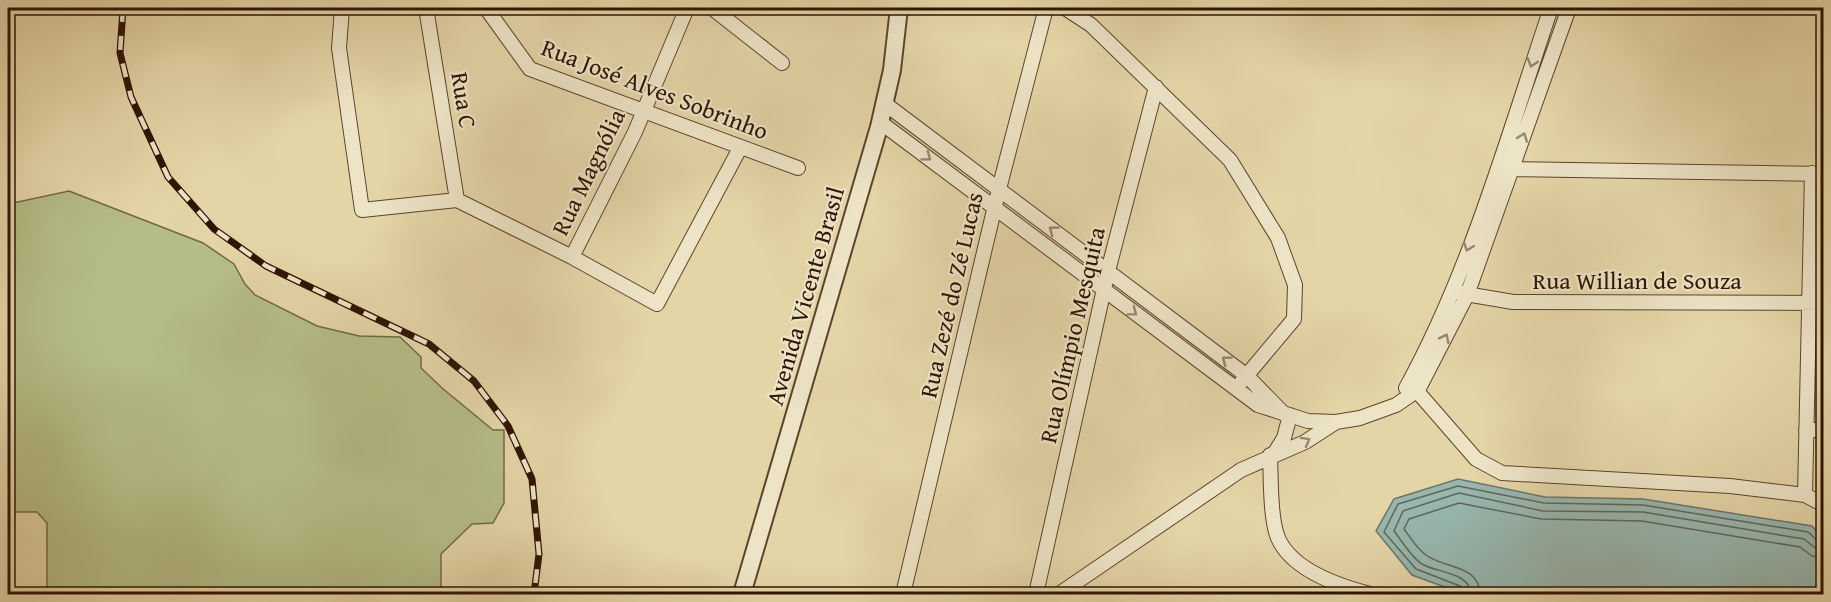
<svg xmlns="http://www.w3.org/2000/svg" width="1831" height="602" font-family="'Gentium Book Plus',serif">
	<style>
		.green { fill: #b5bd87; stroke: #726844; stroke-width: 1.5 }
		.water { fill: #97b7af; stroke: #6d766a; stroke-width: 1.5 }
		.lines { fill: none; stroke-linecap: round; stroke-linejoin: round }
		.shore { stroke: #636658; stroke-width: 1.5 }
		.minor-casing { stroke: #5c442b; stroke-width: 16 }
		.tertiary-casing { stroke: #5c442b; stroke-width: 20 }
		.minor { stroke: #ede4c6; stroke-width: 14 }
		.tertiary { stroke: #ede4c6; stroke-width: 16 }
		.rail-casing { stroke: #2f1402; stroke-width: 7 }
		.rail { stroke: #ede4c6; stroke-width: 4.5; stroke-dasharray: 14; stroke-linecap: butt }
		.oneway { stroke: #98866e }
		.labels { text-anchor: middle; dominant-baseline: central; stroke-width: 4.5; stroke-linejoin: round; paint-order: stroke }
		.street-label { font-size: 24px; fill: #2f1402; stroke: #ede4c6 }
	</style>
	<rect width="100%" height="100%" fill="#e4d5a7"/>
	<filter id="stains"><feTurbulence type="fractalNoise" baseFrequency=".00333" numOctaves="4"/><feColorMatrix values="0 0 0 0 .2 0 0 0 0 .09 0 0 0 0 .02 0 0 0 .5 -.17"/></filter>
	<radialGradient id="worn" r=".72"><stop offset=".6" stop-color="#630" stop-opacity="0"/><stop offset="1" stop-color="#630" stop-opacity=".3"/></radialGradient>
	<path class="green" d="M 69,191 L 203,243 L 234,264 L 245,284 L 255,295 L 317,326 L 359,336 L 400,337 L 421,357 L 421,368 L 442,388 L 493,430 L 504,430 L 504,503 L 493,523 L 472,524 L 441,554 L 441,586 L 450,594 L 47,594 L 47,523 L 37,512 L 8,512 L 8,204 Z"/>
	<path class="water" d="M 1458,479 L 1545,497 L 1643,499 L 1812,526 L 1823,538 L 1823,594 L 1464,594 L 1412,575 L 1376,531 L 1394,499 Z"/>
	<g class="lines">
		<path class="shore" d="M 1464,594 L 1460,586 L 1416,569 L 1384,532 L 1398,504 L 1458,486 L 1544,503 L 1643,505 L 1808,532 L 1818,541 L 1824,542
			M 1471,594 C 1470,572 1437,573 1422,564 C 1411,557 1402,541 1394,531 L 1403,511 L 1459,493 L 1543,511 L 1643,512 L 1804,539 L 1814,547 L 1824,549
			M 1480,594 C 1479,564 1444,569 1426,555 C 1417,549 1410,537 1404,529 L 1409,519 L 1459,503 L 1541,519 L 1642,521 L 1800,547 L 1812,556 L 1824,558"/>
		<defs>
			<path id="minor" d="M 342,8 L 339,48 L 362,210 L 457,200 L 572,257 L 657,304 L 740,148
				M 426,8 L 457,200
				M 486,8 L 530,69 L 798,168
				M 712,8 L 782,63
				M 1065,8 L 1091,25 L 1230,160 L 1278,238 L 1295,285 L 1294,319 L 1242,381
				M 884,103 L 1247,376 L 1284,414
				M 880,122 L 1258,405 L 1308,421 L 1336,422 L 1360,418 L 1396,405 L 1418,390 L 1467,295 L 1569,8
				M 1502,169 L 1824,174
				M 572,257 L 635,132 L 687,8
				M 1460,293 L 1513,302 L 1824,303
				M 1409,382 L 1476,459 L 1502,473 L 1730,486 L 1805,495 L 1824,505
				M 1406,388 C 1471,270 1508,135 1551,8
				M 1806,430 L 1824,430
				M 1274,454 L 1284,438 L 1290,415
				M 1270,455 C 1271,477 1270,519 1278,538 C 1292,570 1339,586 1370,594
				M 1805,495 L 1812,173
				M 903,594 L 999,189 L 1046,8
				M 1036,594 L 1108,271 L 1156,87
				M 1059,594 L 1241,470 L 1305,442 L 1336,422"/>
			<path id="tertiary" d="M 742,594 L 879,127 L 892,70 L 899,8"/>
		</defs>
		<use href="#minor" class="minor-casing"/>
		<use href="#tertiary" class="tertiary-casing"/>
		<use href="#minor" class="minor"/>
		<use href="#tertiary" class="tertiary"/>
		<defs>
			<path id="rail" d="M 123,8 L 120,53 L 131,97 L 168,177 L 214,229 L 266,266 L 429,344 L 474,381 L 508,426 L 532,479 L 539,554 L 534,594"/>
		</defs>
		<use href="#rail" class="rail-casing"/>
		<use href="#rail" class="rail"/>
	</g>
	<defs><path id="oneway-chevron" d="M-2-3.5L2.5 0L-2 3.5" fill="none" stroke-width="1.6" stroke-linecap="round" stroke-linejoin="round" transform="scale(1.5)"/></defs>
	<g class="oneway">
		<use href="#oneway-chevron" transform="translate(1532 63) rotate(108)"/>
		<use href="#oneway-chevron" transform="translate(1523 137) rotate(-70)"/>
		<use href="#oneway-chevron" transform="translate(927 157) rotate(37)"/>
		<use href="#oneway-chevron" transform="translate(1053 230) rotate(-143)"/>
		<use href="#oneway-chevron" transform="translate(1468 247) rotate(110)"/>
		<use href="#oneway-chevron" transform="translate(1133 312) rotate(37)"/>
		<use href="#oneway-chevron" transform="translate(1445 338) rotate(-63)"/>
		<use href="#oneway-chevron" transform="translate(1226 360) rotate(-143)"/>
		<use href="#oneway-chevron" transform="translate(1306 441) rotate(-29)"/>
	</g>
	<g class="labels">
		<g class="street-label">
			<text transform="translate(655 89) rotate(21)">Rua José Alves Sobrinho</text>
			<text transform="translate(464 100) rotate(81)">Rua C</text>
			<text transform="translate(588 172) rotate(-64)">Rua Magnólia</text>
			<text x="1637" y="280">Rua Willian de Souza</text>
			<text transform="translate(951 295) rotate(-77)">Rua Zezé do Zé Lucas</text>
			<text transform="translate(805 296) rotate(-74)">Avenida Vicente Brasil</text>
			<text transform="translate(1072 335) rotate(-77)">Rua Olímpio Mesquita</text>
		</g>
	</g>
	<rect width="1831" height="602" fill="none" stroke="#e4d5a7" stroke-width="30"/>
	<rect x="9" y="9" width="1813" height="584" fill="none" stroke="#2f1402" stroke-width="3"/>
	<rect x="15" y="15" width="1801" height="572" fill="none" stroke="#2f1402" stroke-width="1.5"/>
	<rect width="100%" height="100%" filter="url(#stains)"/>
	<rect width="100%" height="100%" fill="url(#worn)"/>
</svg>
